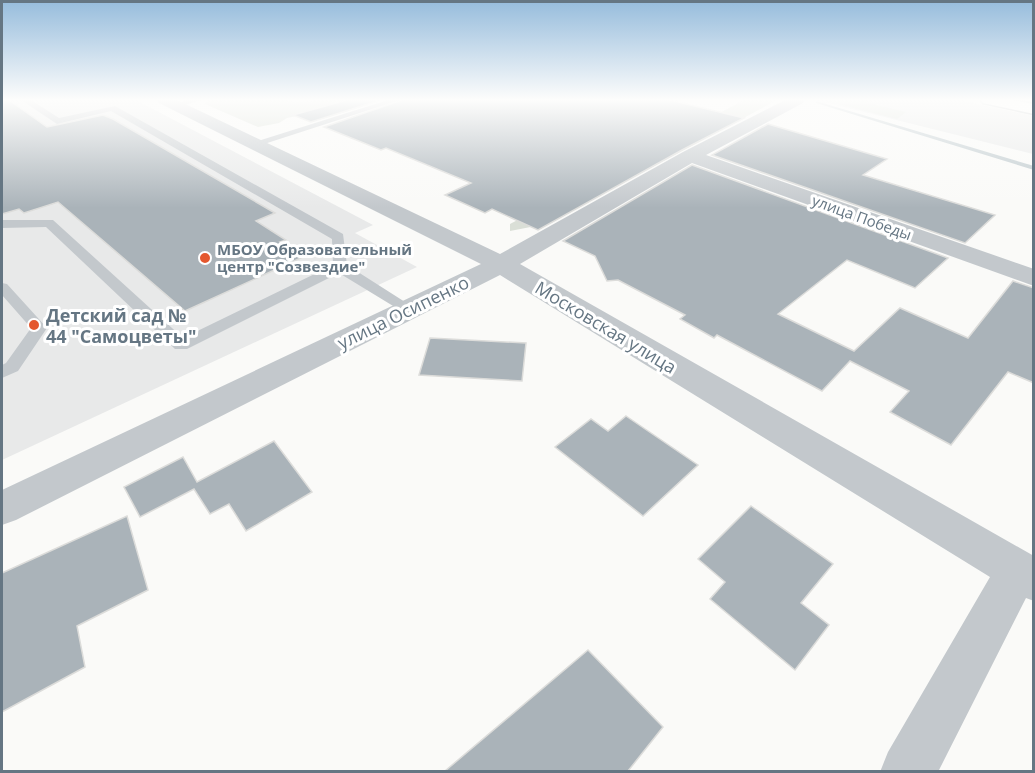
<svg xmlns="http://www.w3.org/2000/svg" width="1035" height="773" font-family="'Open Sans',sans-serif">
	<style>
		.built { fill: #e8e9e9 }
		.green { fill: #dadfd7 }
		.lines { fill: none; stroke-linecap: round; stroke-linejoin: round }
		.stream { fill: #bbc7cb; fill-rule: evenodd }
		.building { fill: #aab3b9; stroke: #dcdcda; stroke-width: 1.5 }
		.primary-casing { stroke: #b5babe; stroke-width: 3 }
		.service { fill: #c3c8cc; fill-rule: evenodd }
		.minor { fill: #c3c8cc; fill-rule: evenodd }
		.primary { fill: #fff; fill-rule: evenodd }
		.poi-dot { fill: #e4572e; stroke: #fff; stroke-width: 2 }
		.labels { text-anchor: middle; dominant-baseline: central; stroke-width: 6; stroke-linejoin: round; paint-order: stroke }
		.far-street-label { font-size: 15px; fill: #657683; stroke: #fff }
		.far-poi-label { font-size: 15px; font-weight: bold; fill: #657683; stroke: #fff; text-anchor: start }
		.street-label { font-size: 18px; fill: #657683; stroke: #fff }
		.poi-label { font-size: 18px; font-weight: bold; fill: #657683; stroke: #fff; text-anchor: start }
	</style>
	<rect width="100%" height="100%" fill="#fafaf8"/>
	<path class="built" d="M 2,100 L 136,100 L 373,225 L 355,233 L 417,267 L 2,460 Z
		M 816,100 L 960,100 L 1033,116 L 1033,154 Z"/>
	<path class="green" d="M 209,100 L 285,100 C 295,104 328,99 343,100 C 351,100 359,103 367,105 L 322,119 L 307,114 L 287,118 L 279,123 L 258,127 L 205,104 Z
		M 744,100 L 777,100 L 546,224 L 510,231 L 510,224 Z
		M 822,100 L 872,100 L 868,103 L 906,112 L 897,119 Z"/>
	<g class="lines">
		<path class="stream" d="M 816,101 L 1034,166 L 1034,170 L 816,103 Z"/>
	</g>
	<path class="building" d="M 2,100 L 9,100 L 47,127 L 103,115 L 113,119 L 275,213 L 256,221 L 286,240 L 280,242 L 303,257 L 185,311 L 58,202 L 24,213 L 19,209 L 2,214 Z
		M 347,100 L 381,100 L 311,122 L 293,115 Z
		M 402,100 L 670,100 L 744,118 L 682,150 L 538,230 L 492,209 L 485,213 L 445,195 L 471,183 L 386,148 L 381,150 L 324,127 Z
		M 768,124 L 887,159 L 863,175 L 995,215 L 965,243 L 712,155 Z
		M 692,165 L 948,258 L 915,288 L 847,260 L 778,314 L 854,351 L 900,308 L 968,338 L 1013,281 L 1034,288 L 1034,383 L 1008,372 L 951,445 L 890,412 L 909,391 L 850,361 L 822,391 L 717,335 L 714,338 L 680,319 L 685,315 L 618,280 L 607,281 L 595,256 L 563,241 Z
		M 430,338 L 526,343 L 522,381 L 419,375 Z
		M 626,416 L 698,465 L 643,516 L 555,447 L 591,419 L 608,431 Z
		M 274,441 L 312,492 L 246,531 L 229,504 L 210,514 L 194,489 L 140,517 L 124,487 L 183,457 L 197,482 Z
		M 751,506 L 833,564 L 801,603 L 829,625 L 795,670 L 710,599 L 725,582 L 698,559 Z
		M 127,516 L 148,590 L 77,626 L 85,667 L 2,712 L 2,573 Z
		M 588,650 L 663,727 L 628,771 L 445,771 Z"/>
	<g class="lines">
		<defs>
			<path id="primary" d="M 981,100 L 1012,100 L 1034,104 L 1034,114 L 983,103 Z"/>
		</defs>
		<use href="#primary" class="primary-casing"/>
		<path class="service" d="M 21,100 L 31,100 L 59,118 L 115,106 L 343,234 L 347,265 L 416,309 L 408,314 L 403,312 L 339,273 L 187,349 L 175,349 L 46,227 L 2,228 L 2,220 L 53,220 L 183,338 L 333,265 L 332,239 L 111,111 L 57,124 Z
			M 187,100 L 201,100 L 176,108 L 172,105 Z
			M 388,100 L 400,100 L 261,145 L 252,143 Z
			M 2,283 L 7,284 L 47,328 L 18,371 L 2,378 L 2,365 L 6,363 L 31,328 L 2,295 Z"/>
		<path class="minor" d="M 157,100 L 177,100 L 500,254 L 683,152 L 785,100 L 805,100 L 803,103 L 706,155 L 1034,269 L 1034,286 L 692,163 L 520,264 L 1034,556 L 1034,601 L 1026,598 L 938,772 L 880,772 L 888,752 L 990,577 L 500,275 L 16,520 L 2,525 L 2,490 L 481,264 L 159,103 Z"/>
		<use href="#primary" class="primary"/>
	</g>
	<linearGradient id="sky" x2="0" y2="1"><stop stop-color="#96bcdc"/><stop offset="0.48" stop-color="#fdfdfc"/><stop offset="1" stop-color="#fdfdfc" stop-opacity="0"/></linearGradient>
	<rect width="1035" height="208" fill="url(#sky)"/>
	<g class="poi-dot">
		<circle cx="205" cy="258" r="6"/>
		<circle cx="34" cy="325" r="6"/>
	</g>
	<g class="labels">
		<g class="far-street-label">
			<text transform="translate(862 217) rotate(20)">улица Победы</text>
		</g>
		<g class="far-poi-label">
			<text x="217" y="249">МБОУ Образовательный<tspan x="217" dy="17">центр "Созвездие"</tspan></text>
		</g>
		<g class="street-label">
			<text transform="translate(403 312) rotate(-26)">улица Осипенко</text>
			<text transform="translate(606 327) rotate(31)">Московская улица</text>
		</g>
		<g class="poi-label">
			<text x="46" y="315">Детский сад №<tspan x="46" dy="21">44 "Самоцветы"</tspan></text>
		</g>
	</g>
	<rect width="1035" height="773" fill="none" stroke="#657683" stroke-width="6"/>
</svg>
